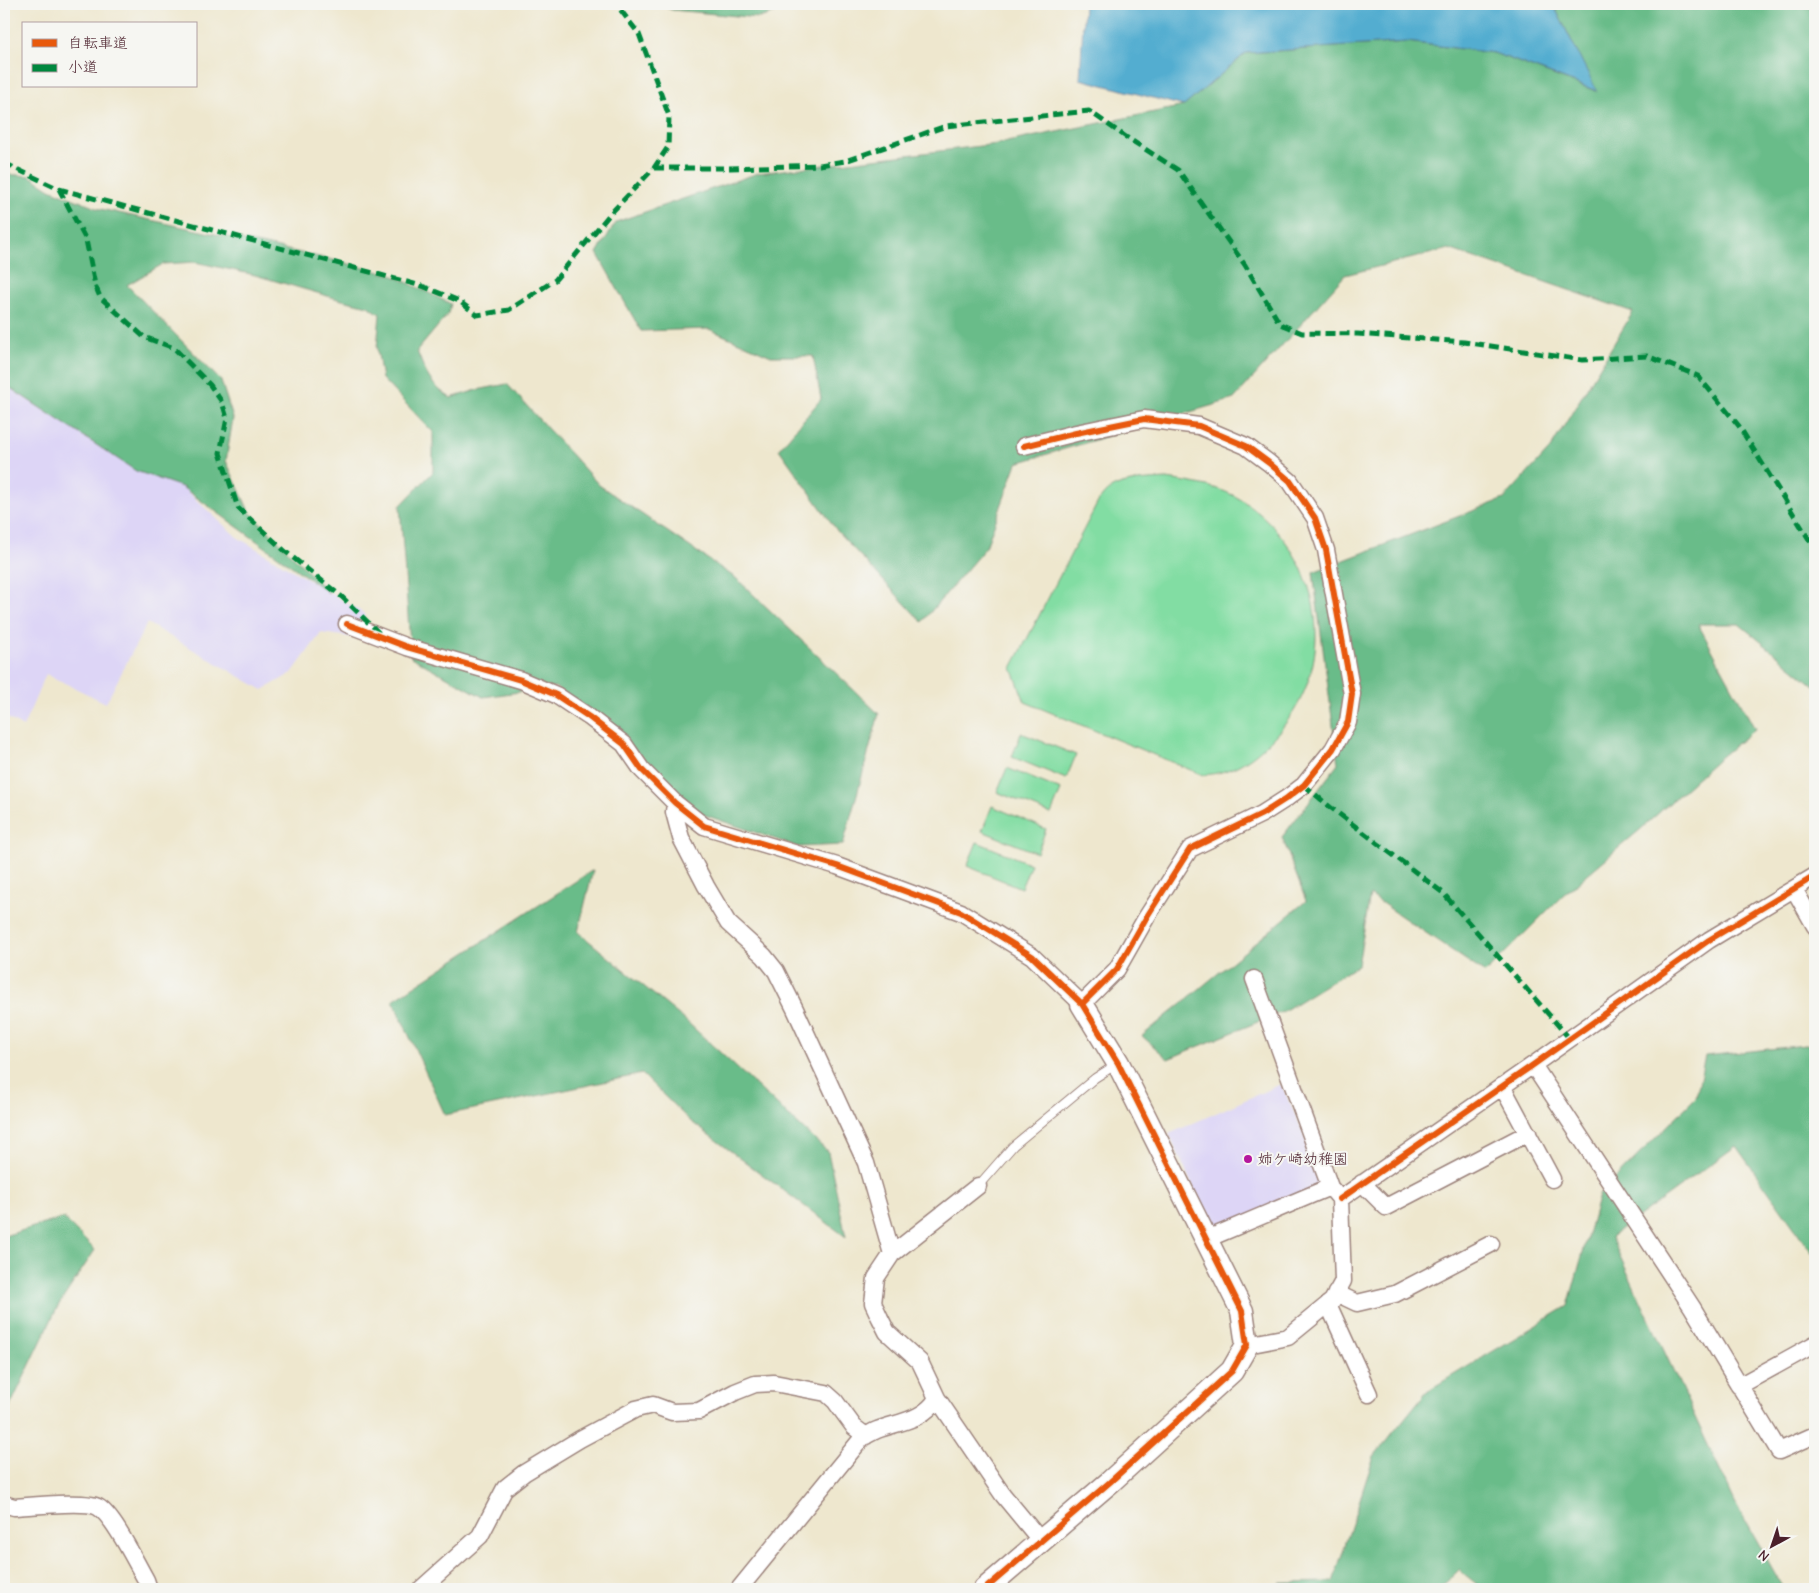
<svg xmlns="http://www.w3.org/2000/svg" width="1819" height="1593" font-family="'Comic Neue','Klee One',sans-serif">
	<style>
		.built { fill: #ddd5f6 }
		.green { fill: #82dda3; stroke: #667e67 }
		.forest { fill: #69bc89; stroke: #5a6e5a }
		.water { fill: #52add0; stroke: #4e667e }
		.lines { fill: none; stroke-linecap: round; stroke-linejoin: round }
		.lane-casing { stroke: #9c837c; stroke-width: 10 }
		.street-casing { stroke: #9c837c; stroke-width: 19 }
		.secondary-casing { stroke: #9c837c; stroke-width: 25 }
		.lane { stroke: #fff; stroke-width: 8 }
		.street { stroke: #fff; stroke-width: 16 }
		.secondary { stroke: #fff; stroke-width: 22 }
		.quiet { stroke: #00873e; stroke-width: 5; stroke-dasharray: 10 5; stroke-linecap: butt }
		.cycleway-casing { stroke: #f6f6f2; stroke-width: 9 }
		.cycleway { stroke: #e8590c; stroke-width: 6 }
		.poi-dot { fill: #b5179e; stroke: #f6f6f2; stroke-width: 2 }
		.labels { text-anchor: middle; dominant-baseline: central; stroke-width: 4; stroke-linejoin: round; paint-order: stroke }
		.poi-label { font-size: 15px; fill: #4a1f2b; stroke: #f6f6f2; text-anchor: start }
	</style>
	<rect width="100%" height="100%" fill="#f6f6f2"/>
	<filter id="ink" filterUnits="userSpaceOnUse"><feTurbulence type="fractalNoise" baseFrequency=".02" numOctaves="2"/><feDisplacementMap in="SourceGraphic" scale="10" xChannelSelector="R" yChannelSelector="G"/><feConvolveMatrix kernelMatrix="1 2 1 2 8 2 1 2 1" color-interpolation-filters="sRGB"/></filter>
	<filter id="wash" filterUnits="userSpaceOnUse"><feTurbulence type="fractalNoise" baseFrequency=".0096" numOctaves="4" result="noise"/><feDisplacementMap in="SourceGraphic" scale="20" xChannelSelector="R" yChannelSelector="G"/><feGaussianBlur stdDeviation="1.12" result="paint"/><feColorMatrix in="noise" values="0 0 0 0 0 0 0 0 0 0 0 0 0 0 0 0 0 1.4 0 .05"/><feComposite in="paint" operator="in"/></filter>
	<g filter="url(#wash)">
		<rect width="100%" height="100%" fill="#eee7ce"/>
		<path class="built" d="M 4,384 L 136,470 L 182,487 L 237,537 L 365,614 L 358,638 L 321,633 L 292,673 L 263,690 L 147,623 L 106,703 L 46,674 L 23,727 L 4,716 Z
			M 1281,1084 L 1327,1185 L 1215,1235 L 1169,1134 Z"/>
		<path class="green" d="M 1167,479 C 1193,483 1221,486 1243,501 C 1325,556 1343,668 1271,740 C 1251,760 1232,773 1203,775 L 1025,702 L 1012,668 L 1098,502 C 1101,498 1105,492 1109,490 C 1122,480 1152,480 1167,479 Z
			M 1021,733 L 1076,755 L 1066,779 L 1012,757 Z
			M 1007,768 L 1061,790 L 1051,814 L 997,792 Z
			M 992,806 L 1046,829 L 1037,853 L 982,831 Z
			M 977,842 L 1031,864 L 1021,888 L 967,866 Z"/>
		<path class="forest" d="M 657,4 L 803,4 L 759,18 L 672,10 Z
			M 1553,4 L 1794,4 L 1815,9 L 1815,686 L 1739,624 L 1698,624 L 1755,729 L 1718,759 L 1641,829 L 1563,895 L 1485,973 L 1370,895 L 1358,965 L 1282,1012 L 1168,1059 L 1142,1036 L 1306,901 L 1282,837 L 1338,764 L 1313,572 L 1504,499 L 1550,449 L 1633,312 L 1449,249 L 1345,275 L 1234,399 L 1017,463 L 986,547 L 922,622 L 838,532 L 779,449 L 821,399 L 813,356 L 771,356 L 709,329 L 641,331 L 597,253 L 616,222 L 758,173 L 997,144 L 1184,106 L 1246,53 L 1407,42 L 1494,53 L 1596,91 Z
			M 4,174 L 30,176 L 50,189 L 96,208 L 338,261 L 392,275 L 451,304 L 448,314 L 417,351 C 426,374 430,385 451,398 L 477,390 L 507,384 L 599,485 L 737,579 L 879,714 L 843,845 L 798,847 L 702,814 L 555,687 L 483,697 L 411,657 L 400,506 L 433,472 L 433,432 L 382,379 L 377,348 L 380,314 L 368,306 L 338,299 L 255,275 L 195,262 L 163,264 L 127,285 L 221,381 L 233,418 L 226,461 L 249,511 L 329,593 L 182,487 L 136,471 L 4,384 Z
			M 593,870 L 578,932 L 686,1021 L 828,1152 L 846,1237 L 689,1120 L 642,1074 L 445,1115 L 393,1000 Z
			M 1815,1044 L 1815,1257 L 1736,1146 L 1611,1237 L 1735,1503 L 1784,1589 L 1483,1589 L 1459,1570 L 1439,1589 L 1275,1589 L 1280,1583 L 1333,1582 L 1374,1456 L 1427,1391 L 1568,1306 L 1599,1195 L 1696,1097 L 1705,1056 Z
			M 63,1218 L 95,1250 L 58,1306 L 4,1419 L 4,1236 Z"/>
		<path class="water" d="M 1084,4 L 1553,4 L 1597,91 L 1494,53 L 1407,42 L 1246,53 L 1184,106 L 1080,79 Z"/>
	</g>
	<g filter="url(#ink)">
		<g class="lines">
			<defs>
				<path id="lane" d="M 978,1186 L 1013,1146 L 1095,1078 L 1117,1064"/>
				<path id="street" d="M 347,624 L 407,647 L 521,680 L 556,695 L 589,717 L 624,744 L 642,770 L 675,803 L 704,826 L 837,866 L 961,912 L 1032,956 L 1082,1004 L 1117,969 L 1146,918 L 1190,849 L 1262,814 L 1287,798 L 1304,785 L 1333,749 L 1348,722 L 1352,694 L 1326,550 L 1315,518 L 1290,481 L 1269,463 L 1246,446 L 1199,426 L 1144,419 L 1076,433 L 1024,446
					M 675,803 L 674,812 L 681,838 L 706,886 L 728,923 L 764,956 L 776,971 L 795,1009 L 866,1163 L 892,1254
					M 1794,889 L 1815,926
					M 1533,1065 L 1692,1307 L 1779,1451 L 1815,1435
					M 1502,1086 L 1552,1179
					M 1362,1183 L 1386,1207 L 1528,1133
					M 1340,1199 L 1533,1065 L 1709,940 L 1815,876
					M 1207,1239 L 1330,1187
					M 1336,1293 L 1357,1303 L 1395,1294 L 1491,1244
					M 1328,1304 L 1369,1394
					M 1247,1345 L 1288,1337 L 1332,1301 L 1343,1281 L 1340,1199 L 1330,1187 L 1254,979
					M 1739,1386 L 1815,1344
					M 937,1398 L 1003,1495 L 1041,1541
					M 4,1504 L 14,1507 C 30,1506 86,1500 98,1507 C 114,1516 136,1563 146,1580 L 149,1589
					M 421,1589 L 480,1536 L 505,1488 L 524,1473 L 580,1439 L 636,1409 L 653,1405 L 672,1412 L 699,1411 L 735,1392 L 755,1384 L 774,1383 L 826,1393 L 835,1401 L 854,1427 L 866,1436
					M 739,1589 L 863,1437 C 868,1435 872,1432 877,1430 C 898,1422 925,1420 937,1398 L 920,1362 L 887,1332 L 880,1318 L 873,1303 L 876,1278 L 892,1254 L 978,1186"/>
				<path id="secondary" d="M 985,1589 L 1110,1482 L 1232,1371 L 1247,1345 L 1242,1311 L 1118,1063 L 1082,1004"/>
			</defs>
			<use href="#lane" class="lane-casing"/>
			<use href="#street" class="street-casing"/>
			<use href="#secondary" class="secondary-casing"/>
			<use href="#lane" class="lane"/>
			<use href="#street" class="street"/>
			<use href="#secondary" class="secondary"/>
			<path class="quiet" d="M 4,163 L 59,189 L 422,286 L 459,301 L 477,315 L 509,310 L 555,280 L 609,215 L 654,168 L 668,147 L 669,116 L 639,34 L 616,4
				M 654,168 L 730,168 L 820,165 L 845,161 L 946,126 L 1089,111 L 1126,137 L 1178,170 L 1245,265 L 1280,324 L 1302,333 L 1357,334 L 1464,342 L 1582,360 L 1647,356 L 1698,376 L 1739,426 L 1815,549
				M 59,189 L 86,240 L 95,285 L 100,297 L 144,337 L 174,348 L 210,385 L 222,402 L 227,418 L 220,453 L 238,508 L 286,552 L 342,597 L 379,633
				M 1304,785 L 1330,807 L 1443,893 L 1570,1039"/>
			<defs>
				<path id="cycleway" d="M 1024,446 L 1076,433 L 1144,419 L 1199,426 L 1246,446 L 1269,463 L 1290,481 L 1315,518 L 1326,550 L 1352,694 L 1348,722 L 1333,749 L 1304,785 L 1287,798 L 1262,814 L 1190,849 L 1146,918 L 1117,969 L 1082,1004
					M 347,624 L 407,647 L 521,680 L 556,695 L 589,717 L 624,744 L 642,770 L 675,803 L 704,826 L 837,866 L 961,912 L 1032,956 L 1082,1004 L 1118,1063 L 1242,1311 L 1247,1345 L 1232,1371 L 1110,1482 L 985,1589
					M 1340,1199 L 1533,1065 L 1709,940 L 1815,876"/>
			</defs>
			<use href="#cycleway" class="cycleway-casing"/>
			<use href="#cycleway" class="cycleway"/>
		</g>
	</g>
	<circle class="poi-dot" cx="1248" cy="1159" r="5"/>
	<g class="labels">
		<g class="poi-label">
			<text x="1258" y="1159">姉ケ崎幼稚園</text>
		</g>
	</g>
	<rect width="1819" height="1593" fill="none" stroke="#f6f6f2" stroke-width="20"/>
	<rect x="22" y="22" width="175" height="65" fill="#f6f6f2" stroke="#b1a0a2"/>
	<rect x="32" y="39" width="25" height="8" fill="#e8590c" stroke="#b1a0a2"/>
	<text x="68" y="48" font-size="15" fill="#4a1f2b">自転車道</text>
	<rect x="32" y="64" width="25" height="8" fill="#00873e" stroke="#b1a0a2"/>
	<text x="68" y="72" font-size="15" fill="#4a1f2b">小道</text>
	<g transform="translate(1772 1546) rotate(220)" stroke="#f6f6f2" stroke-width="4" paint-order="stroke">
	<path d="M0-4L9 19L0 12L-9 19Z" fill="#4a1f2b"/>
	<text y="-8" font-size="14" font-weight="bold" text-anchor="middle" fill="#4a1f2b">N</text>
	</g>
</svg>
